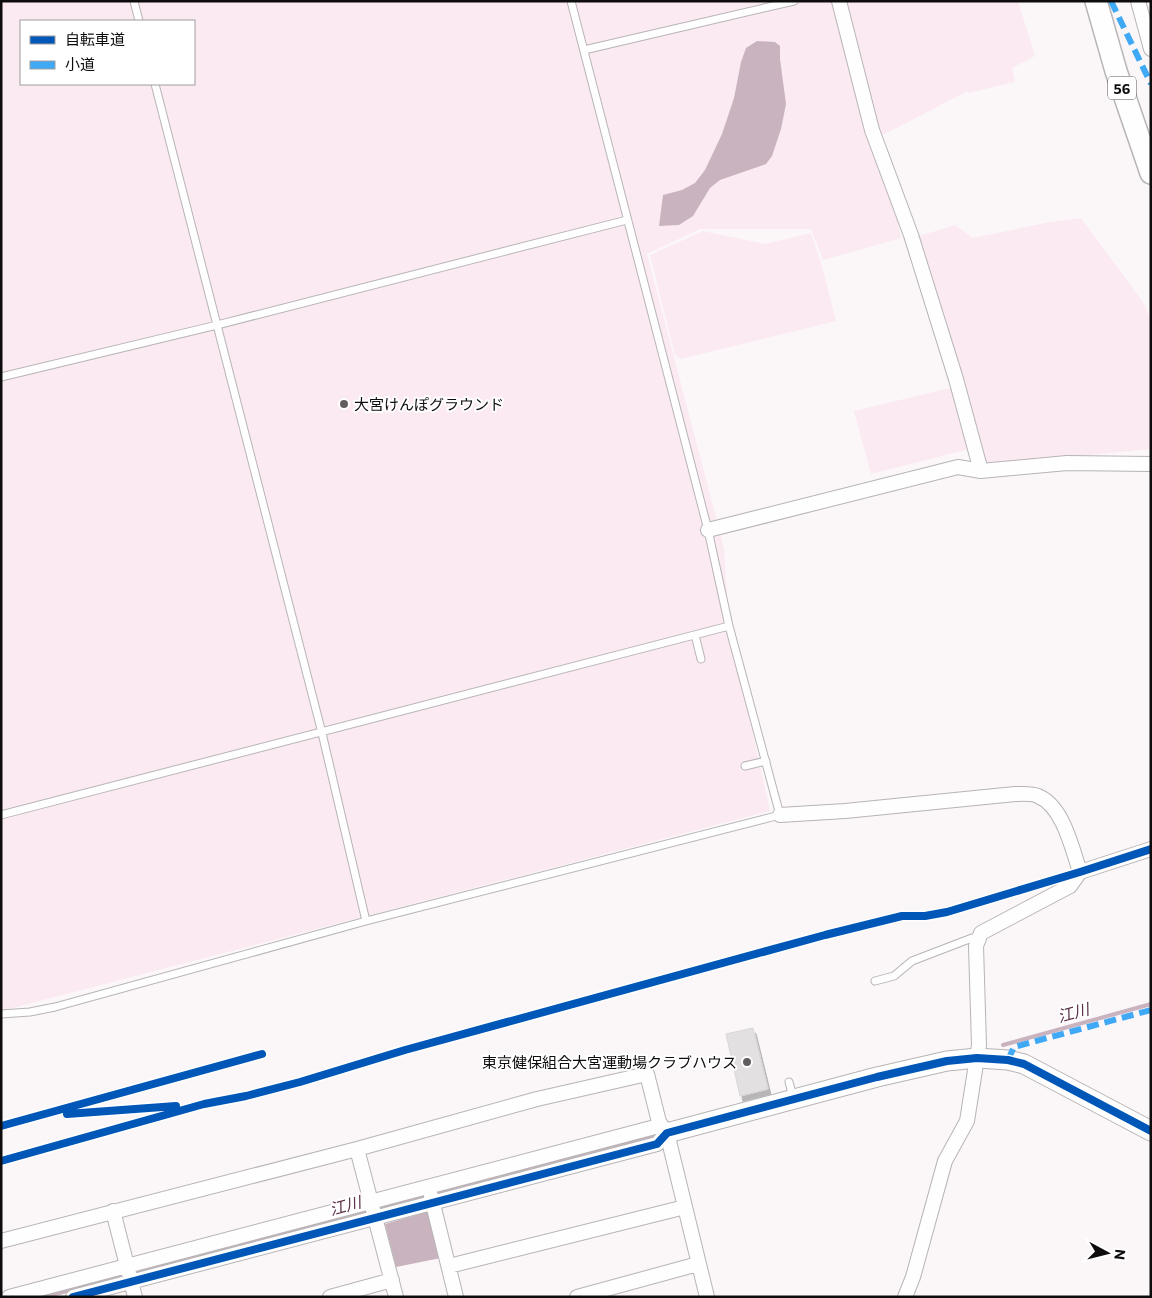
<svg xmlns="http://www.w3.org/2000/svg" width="1152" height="1298" font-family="Commissioner,'Noto Sans JP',sans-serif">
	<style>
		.green { fill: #fceaf3; fill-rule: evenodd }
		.water { fill: #c9b3be }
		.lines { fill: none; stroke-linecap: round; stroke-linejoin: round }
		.stream { stroke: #c9b3be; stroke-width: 4 }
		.building { fill: #e3e0e1; stroke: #d9d6d7; filter: url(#shadow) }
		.lane-casing { stroke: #b7b4b5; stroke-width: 9 }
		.street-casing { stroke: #b7b4b5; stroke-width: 16 }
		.secondary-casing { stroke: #b7b4b5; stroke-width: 21 }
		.primary-casing { stroke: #b7b4b5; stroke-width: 24 }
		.lane { stroke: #fefefe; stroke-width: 7 }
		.street { stroke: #fefefe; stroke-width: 14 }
		.secondary { stroke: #fefefe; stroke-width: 19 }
		.primary { stroke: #fefefe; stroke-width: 21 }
		.quiet { stroke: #3fa9f5; stroke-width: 6; stroke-dasharray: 12 6; stroke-linecap: butt }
		.cycleway-casing { stroke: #fff; stroke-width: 11 }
		.cycleway { stroke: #0057b8; stroke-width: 8 }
		.poi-dot { fill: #615e60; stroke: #fff; stroke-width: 2 }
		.labels { text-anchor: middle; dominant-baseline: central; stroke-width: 4; stroke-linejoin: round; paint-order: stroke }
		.shield { fill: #fff; stroke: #565556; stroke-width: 1 }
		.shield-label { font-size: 14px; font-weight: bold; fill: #0e0c0d }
		.poi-label { font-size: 15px; fill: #0e0c0d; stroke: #fff; text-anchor: start }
		.water-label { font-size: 16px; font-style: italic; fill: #592d46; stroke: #fff }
	</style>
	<defs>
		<filter id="shadow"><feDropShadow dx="3" dy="5.5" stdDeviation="0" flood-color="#0004"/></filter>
	</defs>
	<rect width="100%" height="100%" fill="#fbf7f9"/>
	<path class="green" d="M 1,1 L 1018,1 L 1035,56 L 1012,68 L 1015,82 L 969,93 L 968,91 L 881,136 L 901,238 L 823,260 L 811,229 L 700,229 L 647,254 L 724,548 L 729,626 L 770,811 L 1,1011 ZM 21,21 L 194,21 L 194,84 L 21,84 Z
		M 1081,218 L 1143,302 L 1151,320 L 1151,449 L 986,465 L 916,237 L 955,225 L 973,238 L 1050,222 Z
		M 703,231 L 765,244 L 811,233 L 822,266 L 836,321 L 681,359 L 675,355 L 650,255 Z
		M 954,387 L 970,449 L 871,474 L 854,411 Z"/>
	<path class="water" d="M 757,41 L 775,42 L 780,46 L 780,59 L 786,104 L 781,129 L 772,156 L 766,164 L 720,180 L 710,188 L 693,216 L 679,225 L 659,226 L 663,195 L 682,190 L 695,183 L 705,170 L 722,134 L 734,98 L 741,62 L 746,48 Z
		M 430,1211 L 441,1258 L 396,1267 L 385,1224 Z"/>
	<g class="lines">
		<path class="stream" d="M 1003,1045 L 1151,1004
			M 44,1297 L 653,1137"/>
	</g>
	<path class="building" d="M 753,1028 L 768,1089 L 740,1096 L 726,1034 Z"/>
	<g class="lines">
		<defs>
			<path id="lane" d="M 134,1 L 139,21
				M 584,50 L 794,1
				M 155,84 L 322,733 L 366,921
				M 1,377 L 217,325 L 627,220
				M 695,635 L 701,659
				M 745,766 L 766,761
				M 1,815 L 729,626
				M 875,981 L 894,976 L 912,961 L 972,938 L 979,938
				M 1,1014 L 30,1012 L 55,1007 L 366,921 L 780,815 L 729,626 L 708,530 L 571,1
				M 789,1082 L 793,1097"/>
			<path id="street" d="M 839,1 L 872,130 L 911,235 L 956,379 L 981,471
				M 1138,1 L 1151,49
				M 708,530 L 958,467 L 981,471 L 1067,463 L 1151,464
				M 780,815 L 845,811 L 1015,794 C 1022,794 1032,793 1038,796 C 1063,806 1072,848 1080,872
				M 357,1149 L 396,1297
				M 431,1196 L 456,1297
				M 113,1211 L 135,1297
				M 1,1241 L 357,1149 L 537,1099 L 647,1074 L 659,1122 L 667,1133 L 707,1297
				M 449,1266 L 685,1207
				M 9,1297 L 655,1127 L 663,1127
				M 73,1297 L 657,1144 L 667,1133
				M 330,1297 L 392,1280
				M 577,1297 L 698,1264
				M 905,1297 L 913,1277 L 945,1161 L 967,1121 L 979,1045 L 976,946 L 981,933 L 1070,886 L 1080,872 L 1151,849"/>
			<path id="secondary" d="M 667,1133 L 877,1077 L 947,1061 L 977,1058 L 1008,1060 L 1024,1064 L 1151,1131"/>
			<path id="primary" d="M 1096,1 L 1116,71 L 1151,173"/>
		</defs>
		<use href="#lane" class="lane-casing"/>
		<use href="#street" class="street-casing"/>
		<use href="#secondary" class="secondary-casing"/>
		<use href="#primary" class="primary-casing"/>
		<use href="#lane" class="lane"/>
		<use href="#street" class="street"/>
		<use href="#secondary" class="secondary"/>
		<use href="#primary" class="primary"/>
		<path class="quiet" d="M 1111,1 L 1151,84
			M 1008,1060 L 1014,1047 L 1151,1010"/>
		<defs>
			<path id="cycleway" d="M 67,1114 L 176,1106
				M 1,1126 L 262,1054
				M 1,1161 L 204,1104 L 246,1096 L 300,1082 L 405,1050 L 825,935 L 902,916 L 925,916 L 947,912 L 1080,872 L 1151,849
				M 73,1297 L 657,1144 L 667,1133 L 877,1077 L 947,1061 L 977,1058 L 1008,1060 L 1024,1064 L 1151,1131"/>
		</defs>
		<use href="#cycleway" class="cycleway-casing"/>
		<use href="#cycleway" class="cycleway"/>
	</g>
	<g class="poi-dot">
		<circle cx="344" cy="404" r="5"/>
		<circle cx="747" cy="1062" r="5"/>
	</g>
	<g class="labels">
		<rect class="shield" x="1108" y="76.5" width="28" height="23" rx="4"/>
		<g class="shield-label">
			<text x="1122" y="88">56</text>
		</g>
		<g class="poi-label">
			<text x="354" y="404">大宮けんぽグラウンド</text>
			<text x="737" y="1062" text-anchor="end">東京健保組合大宮運動場クラブハウス</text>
		</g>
		<g class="water-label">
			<text transform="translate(1073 1012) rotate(-15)">江川</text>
			<text transform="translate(345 1205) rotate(-15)">江川</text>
		</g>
	</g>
	<rect width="1152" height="1298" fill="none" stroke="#0e0c0d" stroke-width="5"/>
	<rect x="20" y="20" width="175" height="65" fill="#ffffff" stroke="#9f9e9e"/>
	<rect x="30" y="36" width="25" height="8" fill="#0057b8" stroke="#9f9e9e"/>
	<text x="65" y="45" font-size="15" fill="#0e0c0d">自転車道</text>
	<rect x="30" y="61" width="25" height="8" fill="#3fa9f5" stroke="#9f9e9e"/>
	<text x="65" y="70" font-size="15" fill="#0e0c0d">小道</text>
	<g transform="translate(1107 1253) rotate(97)" stroke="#ffffff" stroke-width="4" paint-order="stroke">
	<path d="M0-4L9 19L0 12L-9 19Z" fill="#0e0c0d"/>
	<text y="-8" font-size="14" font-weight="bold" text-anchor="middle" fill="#0e0c0d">N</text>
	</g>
</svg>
